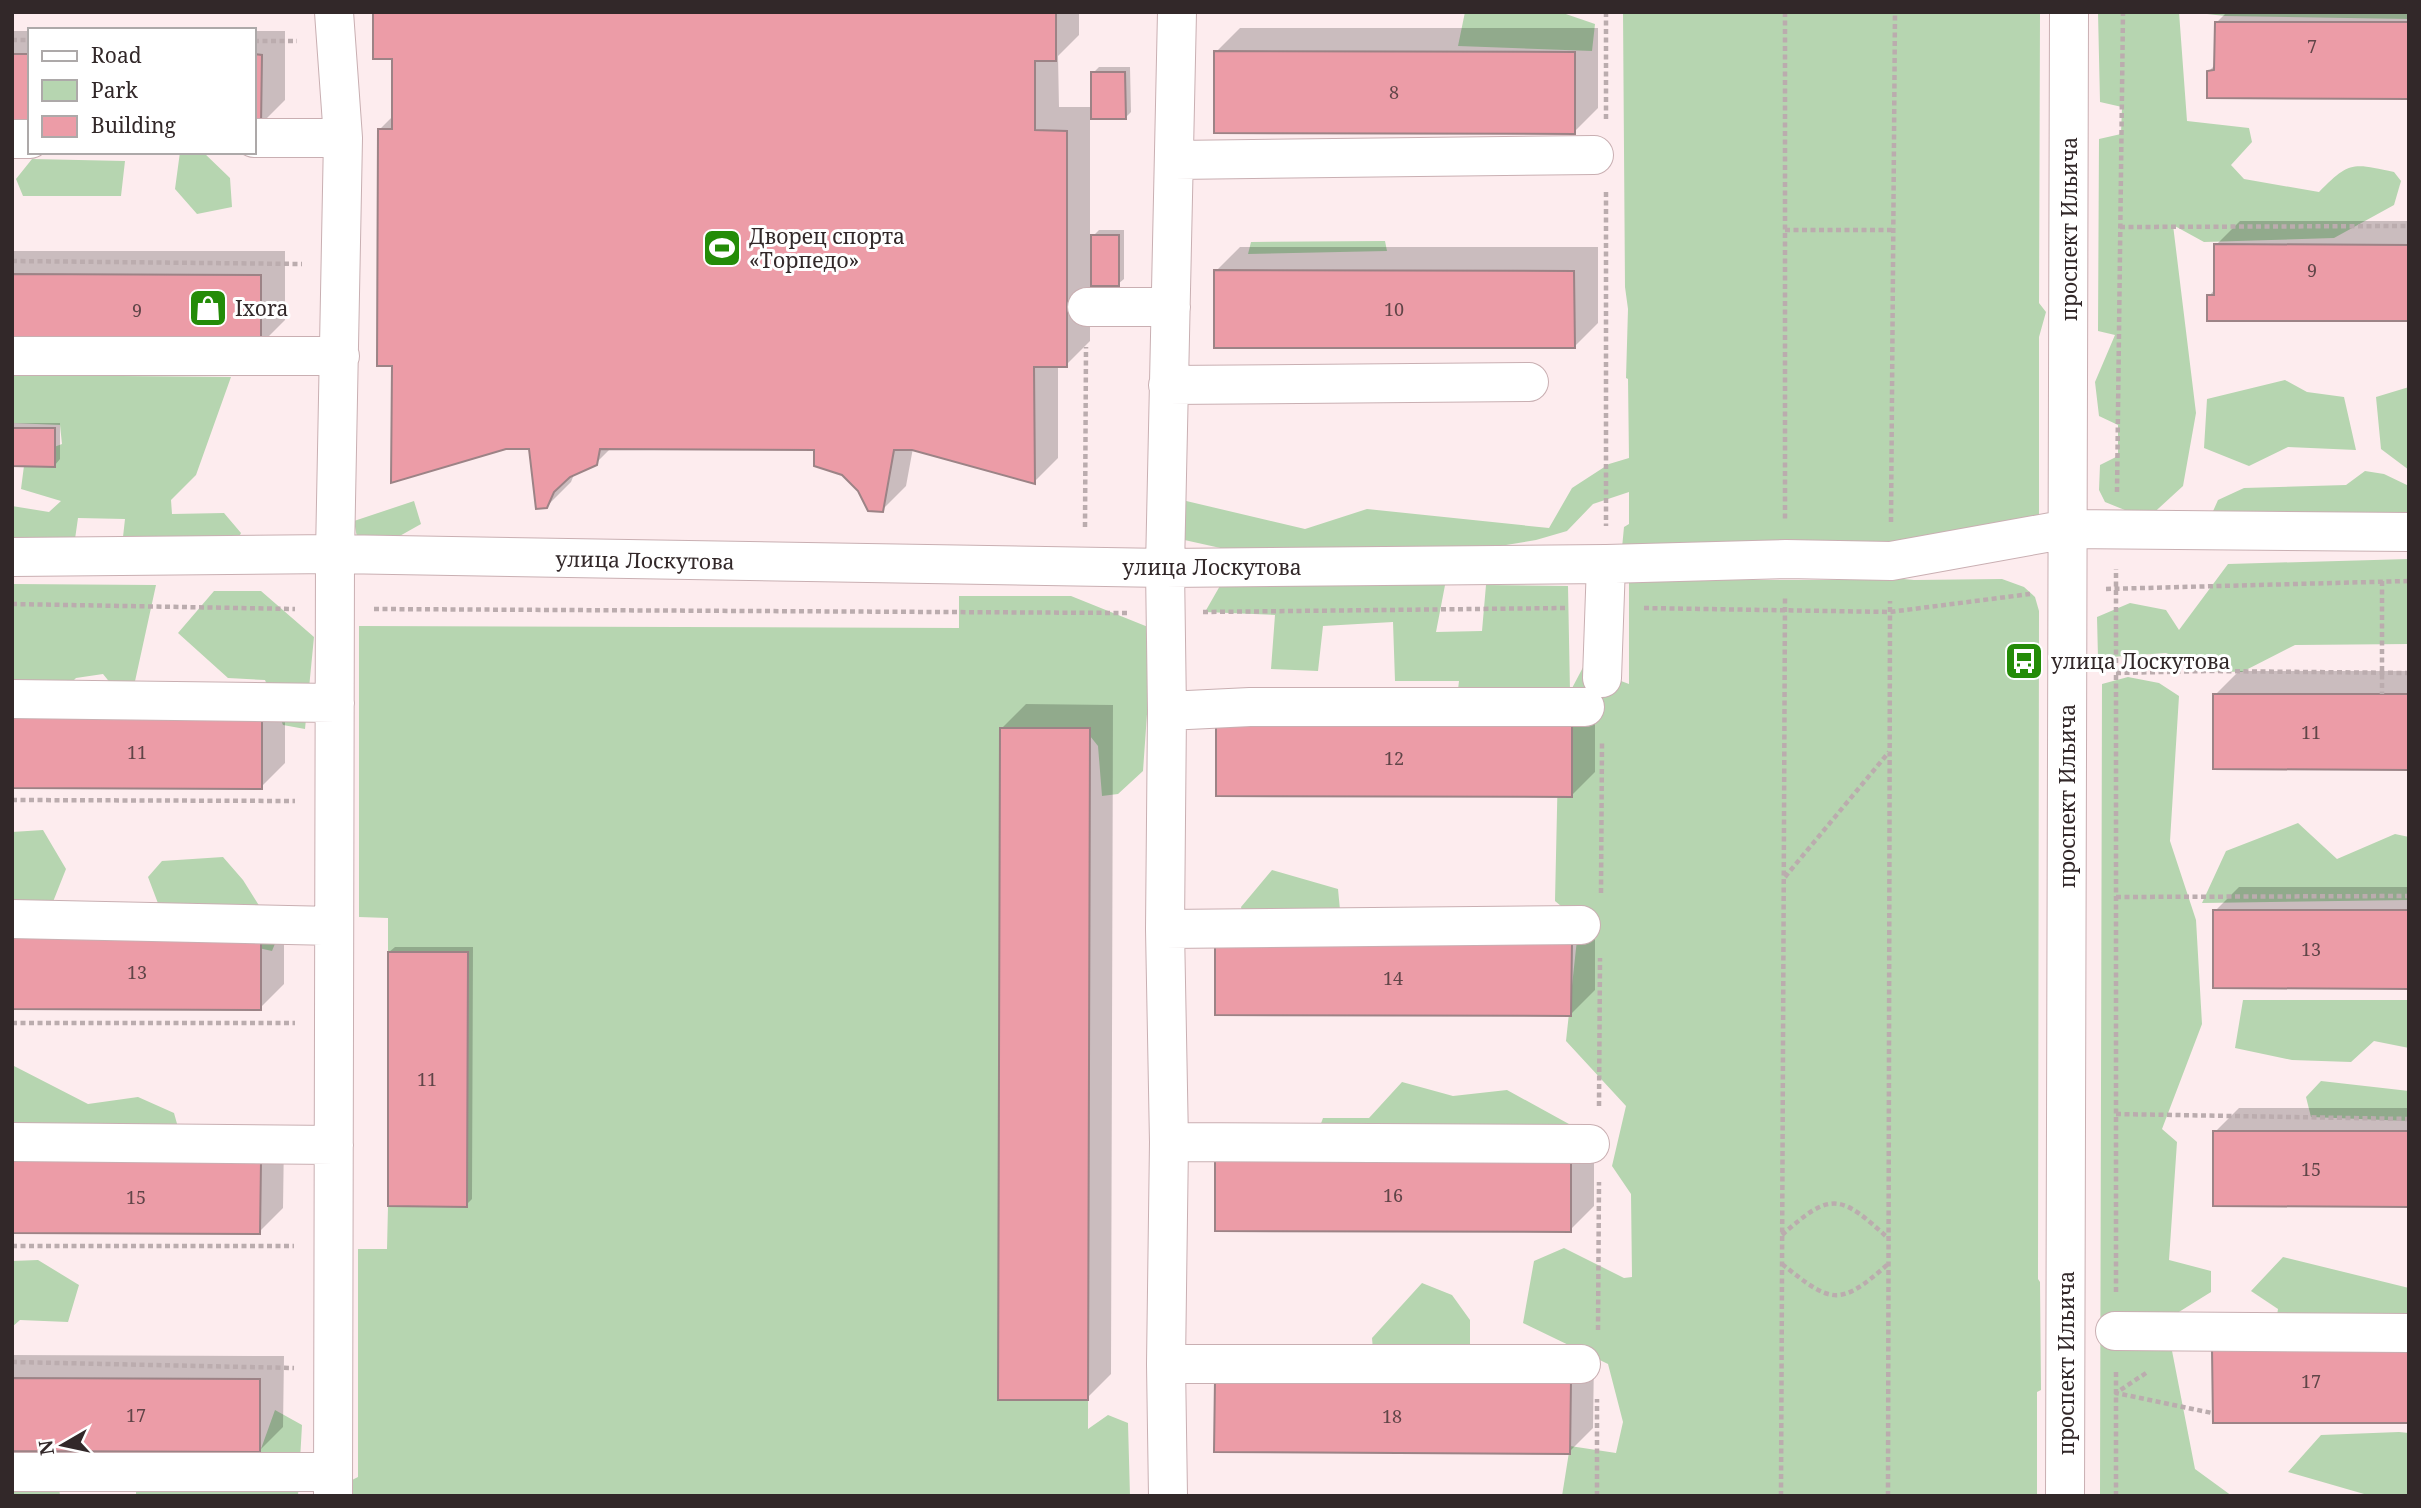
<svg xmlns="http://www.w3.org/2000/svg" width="2421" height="1508" font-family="'Noto Serif',serif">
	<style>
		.green { fill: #b6d5b0; fill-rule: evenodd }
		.shadow { fill: #0003 }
		.building { fill: #ec9ca7; stroke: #9c8386; stroke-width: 2 }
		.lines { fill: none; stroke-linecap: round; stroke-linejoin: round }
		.minor-casing { stroke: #c9afb2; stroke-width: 40 }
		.path { stroke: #bbacae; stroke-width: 4.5; stroke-dasharray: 5 3.5; stroke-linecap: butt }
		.minor { stroke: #fff; stroke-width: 38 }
		.labels { text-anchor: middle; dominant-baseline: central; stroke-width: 6; stroke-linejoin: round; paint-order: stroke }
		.number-label { font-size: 18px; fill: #604548 }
		.street-label { font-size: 21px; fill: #322829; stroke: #fff }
		.poi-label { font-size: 21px; fill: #322829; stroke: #fff; text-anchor: start }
	</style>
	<rect width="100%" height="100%" fill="#fdecee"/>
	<path class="green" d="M 1465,12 L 1560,12 L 1595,24 L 1592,51 L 1458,46 Z
		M 1623,12 L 2040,12 L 2039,303 L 2046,312 L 2039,337 L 2039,519 L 2005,543 L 1765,544 L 1747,580 L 1844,580 L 1848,574 L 1914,580 L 2002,579 L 2024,587 L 2035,597 L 2039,611 L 2038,1279 L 2040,1282 L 2041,1390 L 2037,1392 L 2037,1496 L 1562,1496 L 1570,1446 L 1616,1453 L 1623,1422 L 1608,1364 L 1523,1323 L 1534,1261 L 1564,1248 L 1624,1278 L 1632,1277 L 1631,1194 L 1612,1166 L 1626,1106 L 1566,1041 L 1579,921 L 1555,901 L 1559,720 L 1455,716 L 1459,681 L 1395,681 L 1393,622 L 1323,626 L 1318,671 L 1271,669 L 1275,615 L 1205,612 L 1221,584 L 1333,573 L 1180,539 L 1182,500 L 1305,529 L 1367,509 L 1549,528 L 1572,488 L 1609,464 L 1629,458 L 1628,379 L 1626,378 L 1628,309 L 1625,287 ZM 1629,492 L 1629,524 L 1624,527 L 1622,548 L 1629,581 L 1629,684 L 1621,681 L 1612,660 L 1590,654 L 1570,692 L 1568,586 L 1486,585 L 1482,631 L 1436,632 L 1451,554 L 1536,540 L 1567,531 L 1593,504 Z
		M 2098,12 L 2179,12 L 2187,121 L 2249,128 L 2252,142 L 2231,165 L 2244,179 L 2319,192 C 2349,161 2353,163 2394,172 L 2401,181 L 2394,205 L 2334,238 L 2204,242 L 2173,225 L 2196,413 L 2183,486 L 2147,519 L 2105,502 L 2099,490 L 2100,465 L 2118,456 L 2118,425 L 2099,416 L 2095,382 L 2115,335 L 2098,331 L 2099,139 L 2121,134 L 2122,107 L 2100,102 Z
		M 2189,12 L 2409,12 L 2409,19 L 2225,16 Z
		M 180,152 L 203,152 L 230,178 L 232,207 L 197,214 L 175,189 Z
		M 32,159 L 125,161 L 121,196 L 23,196 L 16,179 Z
		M 1385,241 L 1387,251 L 1248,254 L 1251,242 Z
		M 13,375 L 231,377 L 196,475 L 171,500 L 172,514 L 224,513 L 241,533 L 235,545 L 122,546 L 125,519 L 78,518 L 74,546 L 12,546 L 12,506 L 49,512 L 61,501 L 21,489 L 25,458 L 62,444 L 60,425 L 12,423 Z
		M 2285,380 L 2307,392 L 2344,397 L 2356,450 L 2288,447 L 2249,466 L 2204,448 L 2207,399 Z
		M 2409,387 L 2409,470 L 2381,449 L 2376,397 Z
		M 2365,471 L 2384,474 L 2409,486 L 2409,528 L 2210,518 L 2218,500 L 2244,488 L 2346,485 Z
		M 414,501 L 421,524 L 389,542 L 358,543 L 354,521 Z
		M 2409,559 L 2409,644 L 2295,645 L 2242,672 L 2206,671 L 2166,653 L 2098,658 L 2097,617 L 2130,603 L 2166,610 L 2179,630 L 2228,564 Z
		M 12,584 L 156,585 L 132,695 L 120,695 L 103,674 L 76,678 L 53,701 L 12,705 Z
		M 214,591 L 261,591 L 314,637 L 305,729 L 283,725 L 265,680 L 228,678 L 178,633 Z
		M 959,596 L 1071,596 L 1153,629 L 1143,771 L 1118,794 L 1102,796 L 1098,746 L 1090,736 L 1088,1429 L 1108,1415 L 1128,1423 L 1130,1496 L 350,1496 L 352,1480 L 358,1477 L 358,1249 L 387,1249 L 388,1206 L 388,918 L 359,917 L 359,626 L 959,628 Z
		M 2128,677 L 2159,683 L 2179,696 L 2170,841 L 2196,920 L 2202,1024 L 2162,1129 L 2177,1142 L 2169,1260 L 2211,1271 L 2211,1292 L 2166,1320 L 2195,1469 L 2232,1496 L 2100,1496 L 2102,684 Z
		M 2298,823 L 2337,859 L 2395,834 L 2409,837 L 2409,900 L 2202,903 L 2226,851 Z
		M 43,830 L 66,869 L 43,927 L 12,927 L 12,832 Z
		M 223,857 L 243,880 L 278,936 L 272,951 L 167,927 L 148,877 L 162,861 Z
		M 1272,870 L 1338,889 L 1340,910 L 1248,935 L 1241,907 Z
		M 2243,1000 L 2409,1000 L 2409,1048 L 2374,1041 L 2351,1062 L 2292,1060 L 2235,1048 Z
		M 14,1066 L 88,1104 L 138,1097 L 174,1113 L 186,1156 L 12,1156 Z
		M 2321,1081 L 2409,1091 L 2409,1121 L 2311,1117 L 2306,1097 Z
		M 1402,1082 L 1453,1096 L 1507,1090 L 1578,1129 L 1309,1156 L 1323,1118 L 1369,1118 Z
		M 2283,1257 L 2409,1288 L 2409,1342 L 2273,1340 L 2278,1309 L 2251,1291 Z
		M 38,1260 L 79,1285 L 68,1322 L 20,1320 L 12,1327 L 12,1261 Z
		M 1422,1283 L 1452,1295 L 1470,1320 L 1470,1349 L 1375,1374 L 1372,1338 Z
		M 275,1410 L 302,1425 L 298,1496 L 136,1496 L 136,1483 L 249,1482 Z
		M 2399,1432 L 2409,1433 L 2409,1496 L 2371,1496 L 2288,1472 L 2321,1435 Z
		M 12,1479 L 59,1486 L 60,1496 L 12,1496 Z"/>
	<path class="shadow" d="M 375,12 L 1079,12 L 1079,35 L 1058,56 L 1059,107 L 1093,107 L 1093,73 L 1099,67 L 1130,67 L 1131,112 L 1125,118 L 1090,118 L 1090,239 L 1099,230 L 1124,230 L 1124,279 L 1118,284 L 1090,284 L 1090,341 L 1066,365 L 1058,365 L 1058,458 L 1034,482 L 913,448 L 906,486 L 882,510 L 815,448 L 611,448 L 596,463 L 575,472 L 571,482 L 546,507 L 531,448 L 393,364 L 379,130 L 394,115 L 394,58 Z
		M 2227,12 L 2409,12 L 2409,97 L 2209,71 L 2216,64 L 2216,23 Z
		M 1240,28 L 1598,28 L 1598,108 L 1574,132 L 1216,52 Z
		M 12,31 L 30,31 L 30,124 L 12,124 Z
		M 254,31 L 285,31 L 285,100 L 261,124 L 254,124 Z
		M 2240,221 L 2409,221 L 2409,320 L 2209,296 L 2216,288 L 2216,245 Z
		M 1240,247 L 1598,247 L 1598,323 L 1574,347 L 1216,271 Z
		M 12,251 L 285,251 L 285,320 L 261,344 L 12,344 Z
		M 13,423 L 60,423 L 60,459 L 55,465 L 12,465 Z
		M 2239,671 L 2409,671 L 2409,768 L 2215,695 Z
		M 285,693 L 285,763 L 261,787 L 12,786 Z
		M 1595,697 L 1595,772 L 1571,796 L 1218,795 Z
		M 1026,704 L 1113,705 L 1111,1374 L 1087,1398 L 1002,728 Z
		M 2239,887 L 2409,887 L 2409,987 L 2215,911 Z
		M 284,912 L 284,984 L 260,1008 L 12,1007 Z
		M 1595,918 L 1595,990 L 1571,1014 L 1217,1013 Z
		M 395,947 L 473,947 L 472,1199 L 466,1205 L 389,952 Z
		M 2239,1108 L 2409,1108 L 2409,1205 L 2215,1132 Z
		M 1594,1137 L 1594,1206 L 1570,1230 L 1217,1229 Z
		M 284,1138 L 283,1208 L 259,1232 L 12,1232 Z
		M 12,1355 L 284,1356 L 283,1427 L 259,1451 L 12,1450 Z
		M 1594,1357 L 1593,1428 L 1569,1452 L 1216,1451 Z"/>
	<path class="building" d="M 373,12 L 1056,12 L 1056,61 L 1035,61 L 1035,130 L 1067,131 L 1067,367 L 1034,367 L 1035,484 L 912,450 L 894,450 L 883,512 L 868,511 L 858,491 L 842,475 L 814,466 L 814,450 L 600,449 L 597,465 L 570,477 L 554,492 L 547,508 L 536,509 L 529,449 L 506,449 L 391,483 L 392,366 L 377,366 L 378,129 L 392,129 L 392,59 L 373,59 Z
		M 2215,22 L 2409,22 L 2409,99 L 2207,98 L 2207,71 L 2214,70 Z
		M 1214,51 L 1575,52 L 1575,134 L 1214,133 Z
		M 12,54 L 30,54 L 30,126 L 12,126 Z
		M 254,54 L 262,55 L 261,126 L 254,126 Z
		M 1091,72 L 1125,72 L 1126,119 L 1091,119 Z
		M 1091,235 L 1119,235 L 1119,286 L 1091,286 Z
		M 2214,244 L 2409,245 L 2409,321 L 2207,321 L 2207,295 L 2214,295 Z
		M 1214,270 L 1574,271 L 1575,348 L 1214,348 Z
		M 12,274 L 261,275 L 261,346 L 12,345 Z
		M 12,428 L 55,428 L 55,467 L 12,466 Z
		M 2213,694 L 2409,694 L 2409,770 L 2213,769 Z
		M 12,716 L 262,716 L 262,789 L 12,788 Z
		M 1216,719 L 1572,721 L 1572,797 L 1216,796 Z
		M 1000,728 L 1090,728 L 1088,1400 L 998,1400 Z
		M 2213,910 L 2409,910 L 2409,989 L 2213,988 Z
		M 12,934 L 261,935 L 261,1010 L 12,1009 Z
		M 1215,940 L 1572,941 L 1571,1016 L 1215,1015 Z
		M 388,952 L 468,952 L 467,1207 L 388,1206 Z
		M 2213,1131 L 2409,1131 L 2409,1207 L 2213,1206 Z
		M 1215,1159 L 1571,1160 L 1571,1232 L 1215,1231 Z
		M 12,1161 L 261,1161 L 260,1234 L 12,1233 Z
		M 2212,1349 L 2409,1350 L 2409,1423 L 2213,1423 Z
		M 12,1378 L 260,1379 L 260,1452 L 12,1451 Z
		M 1215,1379 L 1571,1380 L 1570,1454 L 1214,1452 Z"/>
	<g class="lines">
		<defs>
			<path id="minor" d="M 254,138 L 343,138
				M 12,139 L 30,139
				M 1175,160 L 1594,155
				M 1087,307 L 1171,307
				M 12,356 L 340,356
				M 1168,385 L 1529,382
				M 12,557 L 335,554 L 1165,568 L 1606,564 L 1786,559 L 1891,561 L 2068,529 L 2409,532
				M 1602,678 L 1606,564
				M 12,699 L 335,703
				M 1167,711 L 1250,707 L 1585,707
				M 12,919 L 334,926
				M 1165,929 L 1581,925
				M 12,1142 L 334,1145
				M 1169,1142 L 1590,1144
				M 2115,1331 L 2409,1333
				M 1166,1364 L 1581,1364
				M 12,1472 L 333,1472
				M 333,1496 L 335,554 L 343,138 L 334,12
				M 1168,1496 L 1166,1364 L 1169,1142 L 1165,929 L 1167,711 L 1165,568 L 1177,12
				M 2065,1496 L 2069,12"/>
		</defs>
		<use href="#minor" class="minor-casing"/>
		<path class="path" d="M 1606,12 L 1606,120
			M 1785,12 L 1785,519
			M 12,40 L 30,40
			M 254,41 L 297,41
			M 1606,192 L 1606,526
			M 2120,227 L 2409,226
			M 1785,230 L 1893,230
			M 12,261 L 302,264
			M 2117,492 L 2123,12
			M 1891,522 L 1895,12
			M 1085,527 L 1086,347
			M 2382,581 L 2382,694
			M 2106,589 L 2409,581
			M 12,604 L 295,609
			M 1644,608 L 1890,612 L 2030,594
			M 374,609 L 1128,613
			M 1203,612 L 1565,608
			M 2116,673 L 2208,671 L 2409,673
			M 12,800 L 295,801
			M 1785,877 L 1889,752
			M 1601,893 L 1602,741
			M 2116,897 L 2409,896
			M 12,1023 L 295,1023
			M 1599,1106 L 1600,958
			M 2116,1114 L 2409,1119
			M 1782,1235 C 1832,1190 1841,1195 1889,1239
			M 12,1246 L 294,1246
			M 1782,1264 C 1831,1303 1839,1308 1888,1264
			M 2116,1292 L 2116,569
			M 1598,1330 L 1599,1182
			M 12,1362 L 294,1368
			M 2146,1373 L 2116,1393 L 2212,1413
			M 1597,1496 L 1597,1399
			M 1781,1496 L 1785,598
			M 1888,1496 L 1890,601
			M 2116,1496 L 2116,1371"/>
		<use href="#minor" class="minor"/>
	</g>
	<defs>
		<symbol id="stadium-square" viewBox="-11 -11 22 22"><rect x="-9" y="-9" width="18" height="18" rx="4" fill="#248c08" stroke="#fff"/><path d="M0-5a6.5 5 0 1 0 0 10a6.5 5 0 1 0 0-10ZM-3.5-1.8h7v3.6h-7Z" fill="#fff"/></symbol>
		<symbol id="shop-square" viewBox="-11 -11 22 22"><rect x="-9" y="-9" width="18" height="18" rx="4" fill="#248c08" stroke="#fff"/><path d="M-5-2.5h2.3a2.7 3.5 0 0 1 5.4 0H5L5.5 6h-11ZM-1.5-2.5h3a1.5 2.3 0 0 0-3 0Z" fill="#fff"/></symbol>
		<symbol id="bus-square" viewBox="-11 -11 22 22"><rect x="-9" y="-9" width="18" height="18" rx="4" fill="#248c08" stroke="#fff"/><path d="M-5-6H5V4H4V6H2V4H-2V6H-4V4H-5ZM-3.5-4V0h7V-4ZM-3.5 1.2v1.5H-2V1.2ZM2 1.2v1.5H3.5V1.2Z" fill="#fff"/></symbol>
	</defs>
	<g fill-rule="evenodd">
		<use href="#stadium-square" x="700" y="226" width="44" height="44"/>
		<use href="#shop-square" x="186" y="286" width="44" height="44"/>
		<use href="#bus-square" x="2002" y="639" width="44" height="44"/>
	</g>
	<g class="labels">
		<g class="number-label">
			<text x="2312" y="46">7</text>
			<text x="1394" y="92">8</text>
			<text x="2312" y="270">9</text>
			<text x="1394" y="309">10</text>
			<text x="137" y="310">9</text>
			<text x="2311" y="732">11</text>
			<text x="137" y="752">11</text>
			<text x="1394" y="758">12</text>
			<text x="2311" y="949">13</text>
			<text x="137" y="972">13</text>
			<text x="1393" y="978">14</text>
			<text x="427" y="1079">11</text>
			<text x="2311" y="1169">15</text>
			<text x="1393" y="1195">16</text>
			<text x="136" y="1197">15</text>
			<text x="2311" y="1381">17</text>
			<text x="136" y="1415">17</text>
			<text x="1392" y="1416">18</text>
		</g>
		<g class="street-label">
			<text transform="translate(2069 229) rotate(-90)">проспект Ильича</text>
			<text transform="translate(645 560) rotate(1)">улица Лоскутова</text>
			<text x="1212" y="567">улица Лоскутова</text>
			<text transform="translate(2067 796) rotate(-90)">проспект Ильича</text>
			<text transform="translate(2066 1363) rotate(-90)">проспект Ильича</text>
		</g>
		<g class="poi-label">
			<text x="749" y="236">Дворец спорта<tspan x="749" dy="24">«Торпедо»</tspan></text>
			<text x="235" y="308">Ixora</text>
			<text x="2051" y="661">улица Лоскутова</text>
		</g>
	</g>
	<rect width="2421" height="1508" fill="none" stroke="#322829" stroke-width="28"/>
	<rect x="28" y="28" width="228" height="126" fill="#ffffff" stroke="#ada9a9" stroke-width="2"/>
	<rect x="42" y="51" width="35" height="10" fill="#ffffff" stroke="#ada9a9" stroke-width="2"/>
	<text x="91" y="63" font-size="21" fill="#322829">Road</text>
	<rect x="42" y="80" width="35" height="21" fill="#b6d5b0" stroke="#ada9a9" stroke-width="2"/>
	<text x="91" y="98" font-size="21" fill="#322829">Park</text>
	<rect x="42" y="116" width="35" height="21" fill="#ec9ca7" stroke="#ada9a9" stroke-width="2"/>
	<text x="91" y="133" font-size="21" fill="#322829">Building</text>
	<g transform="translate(63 1445) rotate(261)" stroke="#ffffff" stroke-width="5" paint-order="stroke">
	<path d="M0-5L12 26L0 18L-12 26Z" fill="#322829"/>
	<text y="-10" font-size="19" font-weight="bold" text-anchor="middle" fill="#322829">N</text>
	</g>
</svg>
